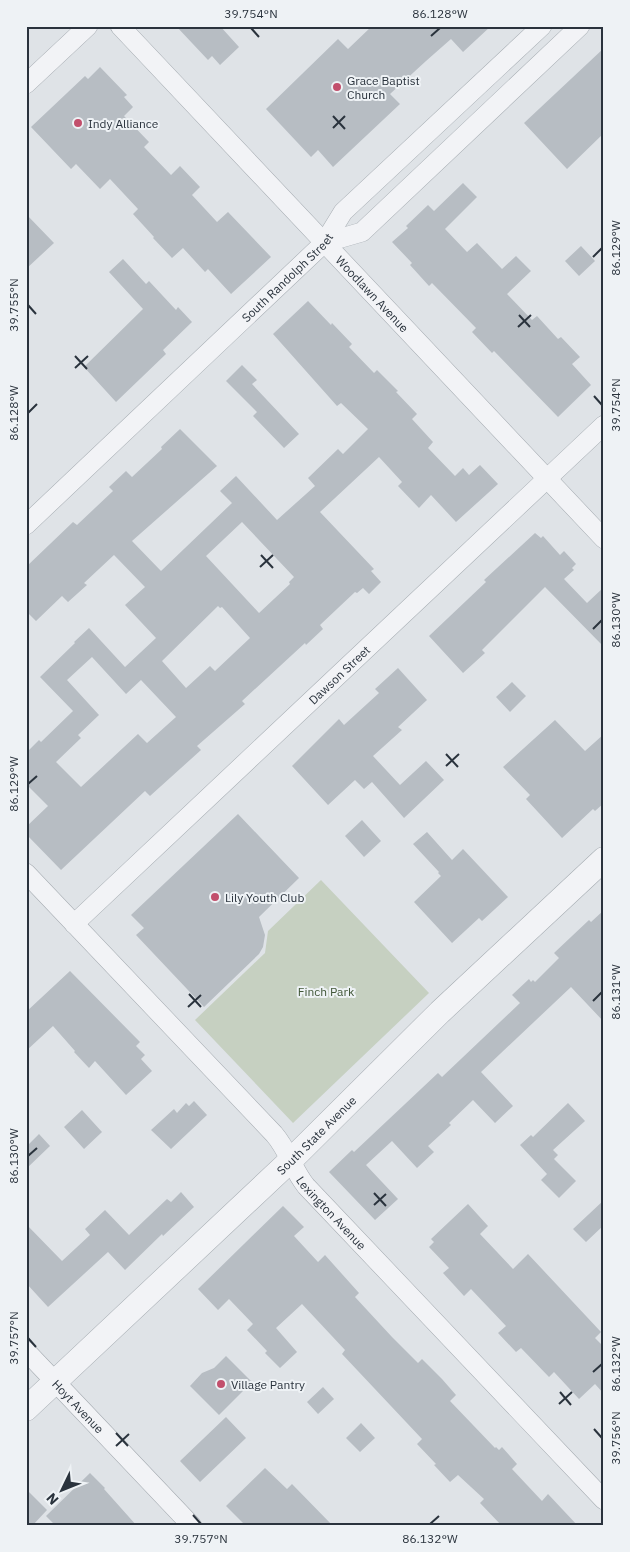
<svg xmlns="http://www.w3.org/2000/svg" width="630" height="1552" font-family="'IBM Plex Sans',sans-serif">
	<style>
		.green { fill: #c6d0c1 }
		.building { fill: #b7bdc3; fill-rule: evenodd }
		.lines { fill: none; stroke-linecap: round; stroke-linejoin: round }
		.minor-casing { stroke: #a5abb1; stroke-width: 20 }
		.tertiary-casing { stroke: #a5abb1; stroke-width: 25 }
		.minor { stroke: #f2f3f6; stroke-width: 19 }
		.tertiary { stroke: #f2f3f6; stroke-width: 24 }
		.ticks { fill: none; stroke: #2a333d; stroke-width: 2 }
		.poi-dot { fill: #c24f6c; stroke: #eef2f5; stroke-width: 2 }
		.labels { text-anchor: middle; dominant-baseline: central; stroke-width: 4; stroke-linejoin: round; paint-order: stroke }
		.poi-label { font-size: 12px; fill: #2a333d; stroke: #eef2f5; text-anchor: start }
		.street-label { font-size: 12px; fill: #2a333d; stroke: #eef2f5 }
		.park-label { font-size: 12px; fill: #415738; stroke: #eef2f5 }
		.neatline { fill: none; stroke: #2a333d; stroke-width: 2 }
		.ticks-label { font-size: 12px; text-anchor: middle; fill: #2a333d }
	</style>
	<rect width="100%" height="100%" fill="#dfe3e7"/>
	<path class="green" d="M 321,880 L 429,993 L 293,1123 L 195,1020 L 265,953 L 268,931 Z"/>
	<path class="building" d="M 176,26 L 220,26 L 239,47 L 220,65 L 212,56 L 208,60 Z
		M 372,26 L 491,26 L 463,52 L 451,39 L 426,61 L 390,94 L 400,104 L 333,167 L 318,150 L 311,157 L 266,109 L 338,39 L 348,49 Z
		M 604,48 L 604,133 L 567,169 L 524,123 Z
		M 100,67 L 127,95 L 124,97 L 133,107 L 124,116 L 149,142 L 144,147 L 171,175 L 180,166 L 200,187 L 192,195 L 217,222 L 228,212 L 271,257 L 231,294 L 208,269 L 205,272 L 183,248 L 172,258 L 153,238 L 154,237 L 133,214 L 138,209 L 110,179 L 100,189 L 76,164 L 71,169 L 31,127 L 85,76 L 88,79 Z
		M 463,183 L 477,197 L 445,229 L 467,252 L 477,243 L 502,269 L 516,256 L 531,271 L 507,294 L 532,320 L 537,316 L 558,339 L 561,337 L 580,357 L 572,364 L 591,385 L 558,417 L 494,351 L 492,353 L 472,332 L 476,328 L 432,283 L 429,286 L 410,265 L 412,263 L 392,242 L 408,228 L 406,226 L 428,205 L 434,211 Z
		M 26,214 L 54,243 L 26,269 Z
		M 581,246 L 595,261 L 579,276 L 565,261 Z
		M 123,259 L 146,284 L 149,281 L 176,310 L 178,307 L 192,322 L 163,350 L 166,354 L 116,402 L 84,367 L 143,309 L 109,272 Z
		M 308,301 L 331,325 L 332,323 L 352,344 L 349,347 L 374,373 L 377,370 L 398,391 L 396,392 L 417,414 L 412,419 L 433,442 L 428,448 L 455,476 L 463,468 L 469,475 L 480,465 L 498,484 L 456,522 L 431,495 L 419,508 L 398,486 L 402,482 L 379,457 L 320,512 L 374,569 L 371,571 L 381,582 L 369,594 L 363,588 L 357,593 L 355,592 L 320,625 L 323,629 L 306,645 L 305,643 L 242,701 L 245,704 L 197,746 L 201,750 L 150,796 L 145,791 L 61,870 L 26,834 L 26,827 L 48,806 L 26,784 L 26,753 L 39,740 L 41,742 L 73,711 L 40,677 L 75,643 L 74,642 L 89,628 L 125,667 L 156,638 L 125,605 L 145,587 L 114,555 L 84,583 L 87,585 L 68,602 L 62,596 L 36,621 L 26,611 L 26,567 L 73,522 L 77,525 L 113,491 L 109,487 L 126,471 L 132,477 L 162,449 L 161,447 L 180,429 L 217,466 L 132,541 L 161,571 L 232,503 L 220,491 L 236,476 L 277,520 L 315,486 L 308,478 L 338,449 L 343,454 L 368,429 L 341,403 L 337,406 L 273,334 ZM 242,522 L 294,577 L 289,582 L 290,584 L 259,613 L 206,556 ZM 218,606 L 220,608 L 222,607 L 250,638 L 215,671 L 210,666 L 186,688 L 162,661 ZM 92,657 L 126,694 L 141,680 L 176,717 L 147,743 L 138,734 L 81,787 L 56,762 L 81,738 L 78,735 L 99,715 L 67,680 Z
		M 242,365 L 257,380 L 252,384 L 299,434 L 284,448 L 253,416 L 257,412 L 226,381 Z
		M 535,533 L 541,538 L 543,536 L 560,555 L 564,551 L 576,564 L 572,568 L 574,570 L 564,579 L 587,603 L 604,587 L 604,647 L 545,587 L 482,650 L 485,653 L 463,673 L 429,636 L 486,582 L 484,580 Z
		M 398,668 L 427,700 L 398,727 L 402,730 L 373,756 L 400,785 L 426,761 L 444,780 L 404,818 L 372,782 L 364,789 L 355,780 L 328,805 L 292,766 L 339,719 L 344,725 L 379,693 L 375,689 Z
		M 512,682 L 526,696 L 510,712 L 496,697 Z
		M 555,720 L 585,751 L 604,734 L 604,803 L 595,811 L 593,809 L 562,838 L 526,799 L 530,795 L 503,767 Z
		M 238,814 L 299,878 L 259,917 L 265,935 L 263,947 L 259,954 L 204,1007 L 136,935 L 144,928 L 131,915 Z
		M 362,820 L 381,841 L 364,857 L 345,836 Z
		M 427,832 L 452,860 L 463,849 L 508,897 L 482,921 L 479,918 L 452,943 L 414,902 L 441,876 L 438,873 L 439,872 L 413,844 Z
		M 604,910 L 604,1022 L 571,987 L 481,1072 L 513,1106 L 495,1123 L 473,1100 L 449,1123 L 451,1125 L 428,1146 L 434,1152 L 417,1168 L 392,1141 L 366,1165 L 398,1199 L 375,1220 L 329,1172 L 352,1150 L 354,1152 L 438,1073 L 442,1077 L 520,1003 L 512,995 L 529,979 L 531,982 L 533,980 L 535,982 L 559,958 L 554,953 L 589,920 L 591,922 Z
		M 70,971 L 140,1042 L 136,1046 L 145,1055 L 141,1059 L 152,1071 L 126,1095 L 95,1061 L 89,1068 L 74,1052 L 75,1051 L 53,1026 L 26,1051 L 26,1012 Z
		M 194,1101 L 207,1115 L 171,1149 L 151,1130 L 174,1109 L 177,1113 L 186,1103 L 189,1106 Z
		M 568,1103 L 585,1121 L 553,1150 L 558,1155 L 554,1159 L 576,1181 L 559,1198 L 541,1180 L 547,1174 L 520,1145 L 531,1135 L 533,1137 Z
		M 82,1110 L 102,1132 L 84,1149 L 64,1127 Z
		M 39,1134 L 50,1146 L 26,1169 L 26,1147 Z
		M 181,1192 L 194,1207 L 163,1236 L 162,1234 L 125,1270 L 108,1252 L 48,1307 L 26,1283 L 26,1224 L 62,1261 L 90,1235 L 85,1229 L 105,1210 L 129,1235 L 167,1199 L 171,1202 Z
		M 604,1200 L 604,1225 L 586,1242 L 573,1229 Z
		M 468,1204 L 488,1226 L 480,1234 L 513,1269 L 528,1254 L 601,1332 L 595,1338 L 604,1347 L 604,1394 L 595,1384 L 579,1399 L 554,1372 L 549,1377 L 521,1348 L 516,1352 L 498,1333 L 506,1326 L 471,1289 L 464,1296 L 443,1273 L 449,1268 L 429,1247 L 434,1242 L 431,1239 Z
		M 283,1206 L 304,1227 L 294,1236 L 318,1262 L 325,1255 L 359,1293 L 355,1297 L 392,1337 L 418,1363 L 422,1359 L 442,1379 L 456,1395 L 450,1401 L 495,1448 L 496,1447 L 499,1450 L 502,1447 L 517,1464 L 512,1469 L 542,1501 L 548,1494 L 578,1526 L 502,1526 L 480,1503 L 484,1499 L 458,1475 L 450,1482 L 434,1465 L 436,1464 L 417,1444 L 422,1439 L 342,1354 L 345,1350 L 302,1304 L 276,1328 L 297,1352 L 280,1368 L 265,1353 L 267,1351 L 247,1330 L 253,1324 L 229,1299 L 218,1310 L 198,1289 Z
		M 226,1356 L 252,1382 L 219,1415 L 190,1386 L 202,1373 L 214,1368 Z
		M 323,1387 L 334,1399 L 318,1414 L 307,1402 Z
		M 226,1417 L 246,1438 L 200,1482 L 180,1461 Z
		M 361,1423 L 375,1438 L 360,1452 L 346,1438 Z
		M 265,1468 L 287,1489 L 292,1484 L 333,1526 L 246,1526 L 226,1506 Z
		M 90,1473 L 105,1488 L 104,1489 L 137,1526 L 56,1526 L 46,1516 Z
		M 26,1489 L 47,1510 L 32,1526 L 26,1526 Z"/>
	<g class="lines">
		<defs>
			<g id="minor">
				<path id="s1" d="M 120,26 L 604,539"/>
				<path d="M 26,84 L 88,26"/>
				<path d="M 324,243 L 362,232 L 580,26"/>
				<path id="s2" d="M 26,525 L 324,243 L 343,212 L 542,26"/>
				<path id="s3" d="M 26,873 L 274,1134 C 288,1150 293,1170 306,1186 L 604,1500"/>
				<path id="s4" d="M 74,924 L 604,425"/>
				<path id="s5" d="M 26,1351 L 192,1526"/>
			</g>
			<g id="tertiary">
				<path id="s6" d="M 26,1409 L 291,1160 L 440,1012 L 604,859"/>
			</g>
		</defs>
		<use href="#minor" class="minor-casing"/>
		<use href="#tertiary" class="tertiary-casing"/>
		<use href="#minor" class="minor"/>
		<use href="#tertiary" class="tertiary"/>
	</g>
	<path class="ticks" d="M 251,28 L 259,37M 431,36 L 440,28M 333,116 L 345,129M 333,128 L 345,116M 593,257 L 602,248M 28,305 L 36,314M 519,315 L 530,327M 518,327 L 531,315M 75,356 L 87,369M 75,368 L 88,356M 594,396 L 602,405M 28,413 L 37,404M 261,555 L 273,568M 260,567 L 273,555M 593,629 L 602,620M 446,754 L 458,767M 446,766 L 459,754M 28,784 L 37,776M 189,994 L 201,1007M 593,1001 L 602,992M 188,1007 L 201,995M 28,1156 L 37,1148M 374,1193 L 386,1206M 374,1205 L 386,1194M 28,1338 L 36,1347M 593,1372 L 602,1364M 560,1392 L 571,1405M 559,1404 L 572,1392M 594,1429 L 602,1438M 116,1433 L 128,1446M 116,1446 L 129,1434M 193,1515 L 201,1524M 430,1524 L 439,1516"/>
	<g class="poi-dot">
		<circle cx="337" cy="87" r="5"/>
		<circle cx="78" cy="123" r="5"/>
		<circle cx="215" cy="897" r="5"/>
		<circle cx="221" cy="1384" r="5"/>
	</g>
	<g class="labels">
		<g class="poi-label">
			<text x="347" y="80">Grace Baptist<tspan x="347" dy="14">Church</tspan></text>
			<text x="88" y="123">Indy Alliance</text>
			<text x="225" y="897">Lily Youth Club</text>
			<text x="231" y="1384">Village Pantry</text>
		</g>
		<g class="street-label">
			<text stroke="none"><textPath href="#s2" startOffset="360">South Randolph Street</textPath></text>
			<text stroke="none"><textPath href="#s1" startOffset="368">Woodlawn Avenue</textPath></text>
			<text stroke="none"><textPath href="#s4" startOffset="364">Dawson Street</textPath></text>
			<text stroke="none"><textPath href="#s6" startOffset="399">South State Avenue</textPath></text>
			<text stroke="none"><textPath href="#s3" startOffset="458">Lexington Avenue</textPath></text>
			<text stroke="none"><textPath href="#s5" startOffset="76">Hoyt Avenue</textPath></text>
		</g>
		<g class="park-label">
			<text x="326" y="991">Finch Park</text>
		</g>
	</g>
	<rect width="630" height="1552" fill="none" stroke="#eef2f5" stroke-width="55"/>
	<g transform="translate(62 1490) rotate(227)" stroke="#eef2f5" stroke-width="4" paint-order="stroke">
	<path d="M0-4L9 19L0 12L-9 19Z" fill="#2a333d"/>
	<text y="-8" font-size="14" font-weight="bold" text-anchor="middle" fill="#2a333d">N</text>
	</g>
	<rect x="28" y="28" width="574" height="1496" class="neatline"/>
	<g class="ticks-label">
		<text x="251" y="18">39.754°N</text>
		<text x="440" y="18">86.128°W</text>
		<text transform="translate(616 248) rotate(-90)" y="4">86.129°W</text>
		<text transform="translate(14 305) rotate(-90)" y="4">39.755°N</text>
		<text transform="translate(616 405) rotate(-90)" y="4">39.754°N</text>
		<text transform="translate(14 413) rotate(-90)" y="4">86.128°W</text>
		<text transform="translate(616 620) rotate(-90)" y="4">86.130°W</text>
		<text transform="translate(14 784) rotate(-90)" y="4">86.129°W</text>
		<text transform="translate(616 992) rotate(-90)" y="4">86.131°W</text>
		<text transform="translate(14 1156) rotate(-90)" y="4">86.130°W</text>
		<text transform="translate(14 1338) rotate(-90)" y="4">39.757°N</text>
		<text transform="translate(616 1364) rotate(-90)" y="4">86.132°W</text>
		<text transform="translate(616 1438) rotate(-90)" y="4">39.756°N</text>
		<text x="201" y="1543">39.757°N</text>
		<text x="430" y="1543">86.132°W</text>
	</g>
</svg>
